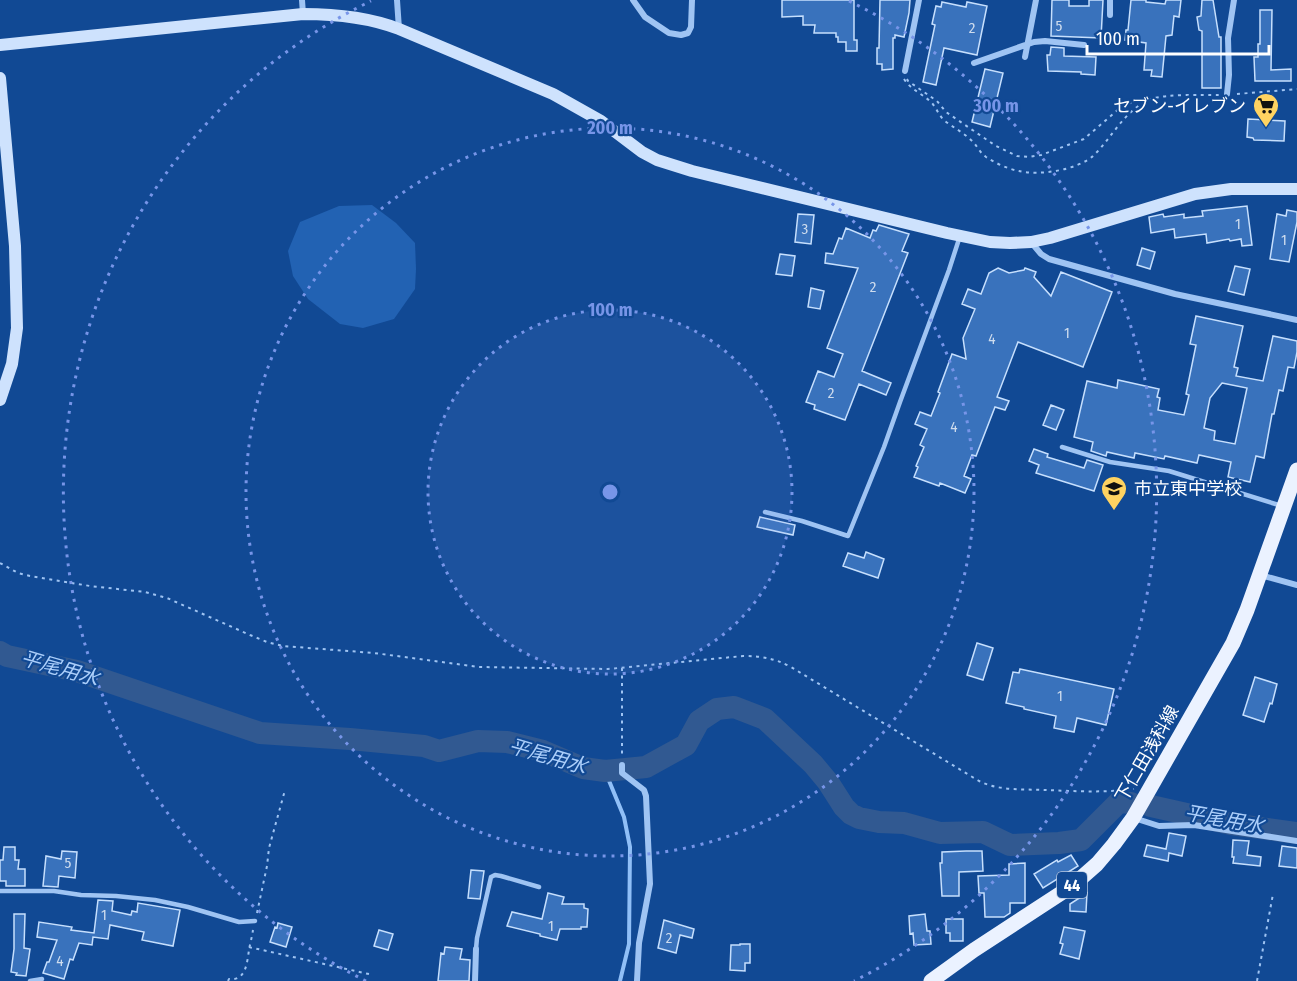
<svg xmlns="http://www.w3.org/2000/svg" width="1297" height="981" font-family="'Fira Sans Condensed','Noto Sans JP',sans-serif">
	<style>
		.green { fill: #2262b3 }
		.lines { fill: none; stroke-linecap: round; stroke-linejoin: round }
		.stream { stroke: #90bff7; stroke-width: 4 }
		.river { stroke: #315991; stroke-width: 22 }
		.building { fill: #3972bc; stroke: #c6dffd; stroke-width: 1.5; fill-rule: evenodd }
		.path { stroke: #9fc4f3; stroke-width: 2; stroke-dasharray: 3 4.5; stroke-linecap: butt }
		.lane { stroke: #9fc4f3; stroke-width: 4.5 }
		.street { stroke: #9fc4f3; stroke-width: 6 }
		.secondary { stroke: #cee2fd; stroke-width: 12 }
		.primary { stroke: #ebf2ff; stroke-width: 15 }
		.ring { fill: none; stroke: #7795e8; stroke-width: 3; stroke-dasharray: 3 6 }
		.labels { text-anchor: middle; dominant-baseline: central; stroke-width: 4.5; stroke-linejoin: round; paint-order: stroke }
		.number-label { font-size: 15px; fill: #cedcee }
		.shield { fill: #114994; stroke: #b8c8df; stroke-width: 1.5 }
		.shield-label { font-size: 16px; font-weight: bold; fill: #fff }
		.poi-label { font-size: 18px; fill: #fff; stroke: #114994; text-anchor: end }
		.street-label { font-size: 18px; fill: #fff; stroke: #114994 }
		.water-label { font-size: 20px; font-style: italic; fill: #abcefa; stroke: #114994 }
		.centre { fill: #7795e8; stroke: #114994; stroke-width: 3 }
		.ring-label { font-size: 18px; text-anchor: middle; font-weight: bold; fill: #7795e8; stroke: #114994; stroke-width: 4.5; stroke-linejoin: round; paint-order: stroke }
	</style>
	<rect width="100%" height="100%" fill="#114994"/>
	<path class="green" d="M 372,205 L 396,223 L 415,243 L 416,269 L 415,289 L 394,319 L 363,328 L 340,324 L 308,299 L 293,276 L 288,251 L 300,222 L 339,206 Z"/>
	<g class="lines">
		<path class="stream" d="M 605,771 L 624,817 L 630,847 L 629,944 L 620,981"/>
		<path class="river" d="M 0,652 L 7,656 L 77,671 L 260,733 L 350,739 L 424,746 L 439,751 L 478,741 L 507,742 L 543,751 L 583,768 L 605,771 L 646,767 L 686,745 L 699,721 L 717,709 L 734,707 L 765,719 L 813,764 L 828,782 L 844,807 L 851,814 L 859,818 L 879,822 L 904,823 L 940,833 L 983,832 L 1010,845 L 1059,843 L 1081,840 L 1119,802 L 1131,803
			M 1151,806 L 1231,824 L 1297,833"/>
	</g>
	<path class="building" d="M 782,0 L 854,0 L 854,40 L 857,40 L 857,51 L 846,51 L 846,42 L 838,42 L 838,37 L 836,37 L 836,33 L 814,33 L 815,25 L 803,25 L 803,16 L 782,17 Z
		M 880,0 L 910,0 L 909,13 L 904,37 L 895,35 L 895,38 L 893,38 L 893,69 L 882,70 L 882,64 L 877,64 L 877,48 L 879,48 Z
		M 1052,0 L 1069,0 L 1069,6 L 1089,6 L 1089,0 L 1103,0 L 1101,38 L 1051,36 Z
		M 1131,0 L 1146,0 L 1146,2 L 1165,4 L 1166,0 L 1181,0 L 1179,17 L 1174,16 L 1172,35 L 1166,36 L 1162,77 L 1151,76 L 1152,70 L 1144,70 L 1146,43 L 1125,40 L 1126,30 L 1128,30 Z
		M 1202,0 L 1213,0 L 1219,37 L 1221,37 L 1221,88 L 1202,88 L 1202,31 L 1199,30 L 1197,17 L 1201,16 Z
		M 942,2 L 966,7 L 967,2 L 987,6 L 977,55 L 944,48 L 936,85 L 923,82 L 935,25 L 932,24 L 936,6 L 941,7 Z
		M 1260,10 L 1272,10 L 1271,70 L 1291,69 L 1291,81 L 1255,81 L 1254,57 L 1258,57 L 1258,44 L 1260,44 Z
		M 1051,47 L 1064,48 L 1064,56 L 1096,57 L 1095,75 L 1081,74 L 1081,72 L 1048,71 L 1047,55 L 1050,55 Z
		M 985,69 L 1003,73 L 990,127 L 972,122 Z
		M 1248,119 L 1285,121 L 1284,141 L 1254,140 L 1253,138 L 1247,137 Z
		M 1247,206 L 1252,245 L 1242,246 L 1241,239 L 1230,241 L 1229,239 L 1207,243 L 1206,234 L 1175,238 L 1174,229 L 1151,233 L 1149,217 L 1163,214 L 1164,217 L 1184,214 L 1184,218 L 1203,216 L 1202,211 Z
		M 1287,210 L 1297,212 L 1297,222 L 1289,262 L 1270,259 L 1277,214 L 1286,216 Z
		M 798,214 L 814,215 L 811,244 L 795,242 Z
		M 879,225 L 909,234 L 902,251 L 908,253 L 862,371 L 891,383 L 886,395 L 859,384 L 845,420 L 814,409 L 815,405 L 806,402 L 818,371 L 834,377 L 843,354 L 827,348 L 858,268 L 825,263 L 826,253 L 833,254 L 839,238 L 842,239 L 846,228 L 870,238 L 873,230 L 876,231 Z
		M 1142,248 L 1155,252 L 1150,269 L 1137,265 Z
		M 780,254 L 795,256 L 792,276 L 776,274 Z
		M 1235,266 L 1250,269 L 1244,295 L 1228,291 Z
		M 998,268 L 1009,273 L 1024,270 L 1025,268 L 1036,272 L 1034,277 L 1051,296 L 1061,272 L 1112,292 L 1083,367 L 1018,342 L 997,397 L 1009,401 L 1005,410 L 995,407 L 976,456 L 972,455 L 964,476 L 971,479 L 965,493 L 940,483 L 939,486 L 914,477 L 918,467 L 916,466 L 924,447 L 920,445 L 927,429 L 915,424 L 920,412 L 931,416 L 940,393 L 938,392 L 952,354 L 966,359 L 963,338 L 975,309 L 962,304 L 968,289 L 981,294 L 989,273 Z
		M 811,288 L 824,291 L 820,309 L 808,307 Z
		M 1196,316 L 1243,326 L 1234,367 L 1238,368 L 1236,376 L 1263,381 L 1273,336 L 1297,341 L 1297,352 L 1294,368 L 1288,367 L 1283,391 L 1279,390 L 1274,414 L 1272,414 L 1264,458 L 1256,456 L 1250,482 L 1228,477 L 1231,462 L 1199,455 L 1197,463 L 1165,456 L 1164,459 L 1135,453 L 1134,458 L 1107,452 L 1106,456 L 1091,451 L 1093,442 L 1074,437 L 1087,381 L 1117,388 L 1118,380 L 1159,389 L 1157,397 L 1160,398 L 1158,410 L 1184,415 L 1189,395 L 1186,394 L 1196,345 L 1190,344 ZM 1222,383 L 1247,388 L 1235,444 L 1214,440 L 1215,431 L 1204,428 L 1210,398 Z
		M 1051,405 L 1064,410 L 1056,430 L 1043,425 Z
		M 1034,449 L 1048,454 L 1047,457 L 1084,468 L 1087,460 L 1103,465 L 1094,491 L 1036,473 L 1039,465 L 1029,461 Z
		M 760,517 L 795,525 L 793,535 L 757,527 Z
		M 866,552 L 884,559 L 878,578 L 843,566 L 848,553 L 864,558 Z
		M 977,643 L 993,648 L 983,680 L 967,675 Z
		M 1020,669 L 1114,689 L 1106,725 L 1077,718 L 1074,732 L 1054,728 L 1056,716 L 1024,709 L 1024,707 L 1006,703 L 1013,672 L 1019,673 Z
		M 1255,677 L 1277,684 L 1272,704 L 1270,703 L 1264,722 L 1243,715 Z
		M 1169,833 L 1186,836 L 1182,856 L 1169,853 L 1168,861 L 1144,856 L 1147,845 L 1166,849 Z
		M 1233,840 L 1249,841 L 1247,855 L 1261,857 L 1260,866 L 1233,863 L 1234,857 L 1232,857 Z
		M 1282,846 L 1297,848 L 1297,868 L 1279,866 Z
		M 4,847 L 15,847 L 15,860 L 19,860 L 18,869 L 25,869 L 25,886 L 6,886 L 6,881 L 0,881 L 0,860 L 3,860 Z
		M 62,851 L 77,852 L 75,878 L 59,876 L 58,887 L 43,886 L 46,856 L 61,859 Z
		M 966,851 L 982,851 L 983,871 L 959,872 L 959,896 L 942,896 L 940,863 L 942,863 L 942,852 Z
		M 1071,855 L 1078,866 L 1043,888 L 1034,874 L 1057,860 L 1058,862 Z
		M 1025,863 L 1025,903 L 1010,903 L 1010,913 L 1004,917 L 985,917 L 984,893 L 979,893 L 978,876 L 1009,875 L 1009,864 Z
		M 471,870 L 484,871 L 480,899 L 468,898 Z
		M 548,893 L 564,897 L 562,904 L 584,904 L 584,908 L 588,909 L 587,927 L 581,927 L 581,929 L 560,929 L 557,940 L 540,936 L 540,934 L 507,926 L 512,912 L 542,919 Z
		M 1087,893 L 1086,912 L 1070,911 L 1070,904 Z
		M 98,900 L 113,901 L 112,911 L 131,915 L 132,911 L 137,912 L 138,903 L 180,910 L 173,946 L 142,940 L 144,932 L 110,925 L 108,939 L 93,937 L 92,945 L 79,943 L 73,960 L 70,959 L 64,979 L 43,973 L 47,962 L 49,962 L 57,940 L 37,937 L 39,922 L 72,927 L 71,930 L 94,933 Z
		M 14,914 L 25,914 L 24,948 L 30,949 L 26,976 L 16,975 L 17,973 L 11,972 L 14,949 Z
		M 925,914 L 927,931 L 930,931 L 931,944 L 914,945 L 913,933 L 910,934 L 909,916 Z
		M 946,919 L 963,919 L 963,941 L 950,941 L 950,933 L 946,933 Z
		M 664,920 L 694,929 L 692,938 L 680,935 L 676,953 L 658,948 Z
		M 278,923 L 292,927 L 286,947 L 270,942 L 275,927 L 277,928 Z
		M 1064,927 L 1085,931 L 1079,959 L 1060,954 L 1063,944 L 1060,943 Z
		M 379,930 L 393,934 L 388,950 L 374,946 Z
		M 740,944 L 750,944 L 750,963 L 745,963 L 745,971 L 730,970 L 731,945 L 740,945 Z
		M 445,947 L 462,949 L 460,959 L 470,960 L 469,981 L 438,981 L 441,953 L 444,954 Z"/>
	<g class="lines">
		<path class="path" d="M 904,79 C 911,90 923,94 932,103 C 937,109 939,116 945,121 C 954,128 964,133 971,140 C 977,145 979,152 986,157 C 995,163 1008,169 1019,171 C 1039,176 1077,170 1093,156 C 1112,138 1125,109 1151,99 C 1166,94 1202,95 1219,95
			M 907,79 L 908,81 L 937,101 L 946,112 L 996,146 L 1017,156 L 1029,157 L 1041,155 L 1084,139 L 1120,108 L 1130,103 L 1148,100
			M 1237,94 L 1297,89
			M 0,563 L 18,573 L 30,576 L 90,586 L 145,592 L 167,598 L 250,635 L 267,642 L 283,646 L 374,653 L 479,667 L 608,669 L 743,656 C 761,656 774,658 791,667 L 979,781 C 999,791 1022,789 1044,790 C 1073,791 1104,793 1134,789
			M 622,668 L 622,756
			M 257,913 L 267,866 L 269,848 L 285,790
			M 249,947 L 373,975
			M 228,981 L 229,979 C 246,981 247,963 249,950 C 250,944 252,937 253,930
			M 1257,981 L 1273,894"/>
		<path class="lane" d="M 1062,447 L 1110,462 L 1169,471 L 1282,506
			M 765,512 L 802,521 L 848,536 L 884,447 L 900,402 L 949,270 L 960,236
			M 0,891 L 54,891 L 81,895 L 116,896 L 155,900 L 188,907 L 239,922 L 255,921
			M 476,949 L 477,938 L 491,877 L 495,875 L 501,876 L 539,887
			M 30,981 L 42,979"/>
		<path class="street" d="M 302,0 L 303,14
			M 397,0 L 399,29
			M 633,0 L 645,17 L 669,33 L 681,35 L 688,33 L 691,27 L 692,0
			M 1110,15 L 1110,0
			M 1025,57 L 1036,0
			M 974,63 L 1034,42 L 1045,41 L 1084,45
			M 905,71 L 919,0
			M 1227,94 L 1229,75 L 1228,38 L 1234,0
			M 1031,242 L 1041,254 L 1049,259 L 1175,294 L 1297,320
			M 1260,575 L 1297,585
			M 622,765 L 622,773 L 644,790 L 646,796 L 650,884 L 639,943 L 637,981
			M 1134,818 L 1159,826 L 1194,825 L 1297,841
			M 475,981 L 476,949"/>
		<path class="secondary" d="M 0,45 L 303,14 C 337,14 368,17 399,29 L 553,94 L 601,121 L 642,152 L 657,160 L 692,171 L 947,233 L 990,242 L 1010,243 L 1031,242 L 1050,238 L 1195,194 L 1231,189 L 1297,189
			M 0,78 L 15,246 L 17,328 L 12,364 L 0,400"/>
		<path class="primary" d="M 931,981 L 974,950 L 1072,886 L 1097,864 L 1114,844 L 1133,818 L 1233,643 L 1247,610 L 1297,470"/>
	</g>
	<circle cx="610" cy="492" r="182" fill="#7795e8" fill-opacity=".12"/>
	<g class="ring">
		<circle cx="610" cy="492" r="182"/>
		<circle cx="610" cy="492" r="364"/>
		<path d="M366 981A546 546 0 0 1 371 1M849 1A546 546 0 0 1 854 981"/>
	</g>
	<defs>
		<symbol id="supermarket-pin" viewBox="-11 -11 22 30"><path d="M0 17L-7.5 6A9.5 9.5 0 1 1 7.5 6Z" fill="#ffd361" stroke="#114994"/><path d="M-6-5.5h2.5l.6 2H6L4.5 2H-2.5L-4.4-4H-6ZM-1.5 3.2a1.3 1.3 0 1 0 .1 0ZM3 3.2a1.3 1.3 0 1 0 .1 0Z" fill="#111"/></symbol>
		<symbol id="school-pin" viewBox="-11 -11 22 30"><path d="M0 17L-7.5 6A9.5 9.5 0 1 1 7.5 6Z" fill="#ffd361" stroke="#114994"/><path d="M0-5L7-2L0 1L-7-2ZM-4 1L0 2.5L4 1V4Q0 6-4 4Z" fill="#111"/></symbol>
	</defs>
	<g fill-rule="evenodd">
		<use href="#supermarket-pin" x="1251" y="91" width="30" height="40"/>
		<use href="#school-pin" x="1099" y="474" width="30" height="40"/>
	</g>
	<g class="labels">
		<g class="number-label">
			<text x="1059" y="26">5</text>
			<text x="972" y="28">2</text>
			<text x="1238" y="224">1</text>
			<text x="805" y="229">3</text>
			<text x="1284" y="240">1</text>
			<text x="873" y="287">2</text>
			<text x="1067" y="333">1</text>
			<text x="992" y="339">4</text>
			<text x="831" y="393">2</text>
			<text x="954" y="427">4</text>
			<text x="1060" y="696">1</text>
			<text x="68" y="863">5</text>
			<text x="104" y="915">1</text>
			<text x="551" y="926">1</text>
			<text x="669" y="938">2</text>
			<text x="60" y="961">4</text>
		</g>
		<rect class="shield" x="1057" y="872" width="30" height="26" rx="4.5"/>
		<g class="shield-label">
			<text x="1072" y="885">44</text>
		</g>
		<g class="poi-label">
			<text x="1246" y="106">セブン-イレブン</text>
			<text x="1134" y="489" text-anchor="start">市立東中学校</text>
		</g>
		<g class="street-label">
			<text transform="translate(1147 754) rotate(-60)">下仁田浅科線</text>
		</g>
		<g class="water-label">
			<text transform="translate(60 668) rotate(16)">平尾用水</text>
			<text transform="translate(548 756) rotate(16)">平尾用水</text>
			<text transform="translate(1224 819) rotate(10)">平尾用水</text>
		</g>
	</g>
	<circle cx="610" cy="492" r="9" class="centre"/>
	<g class="ring-label">
		<text x="996" y="112">300 m</text>
		<text x="610" y="134">200 m</text>
		<text x="610" y="316">100 m</text>
	</g>
	<path d="M1087 45v9h182v-9" fill="none" stroke="#ffffff" stroke-width="3"/>
	<text x="1096" y="45" font-size="18" fill="#ffffff" stroke="#114994" stroke-width="4.5" paint-order="stroke">100 m</text>
</svg>
